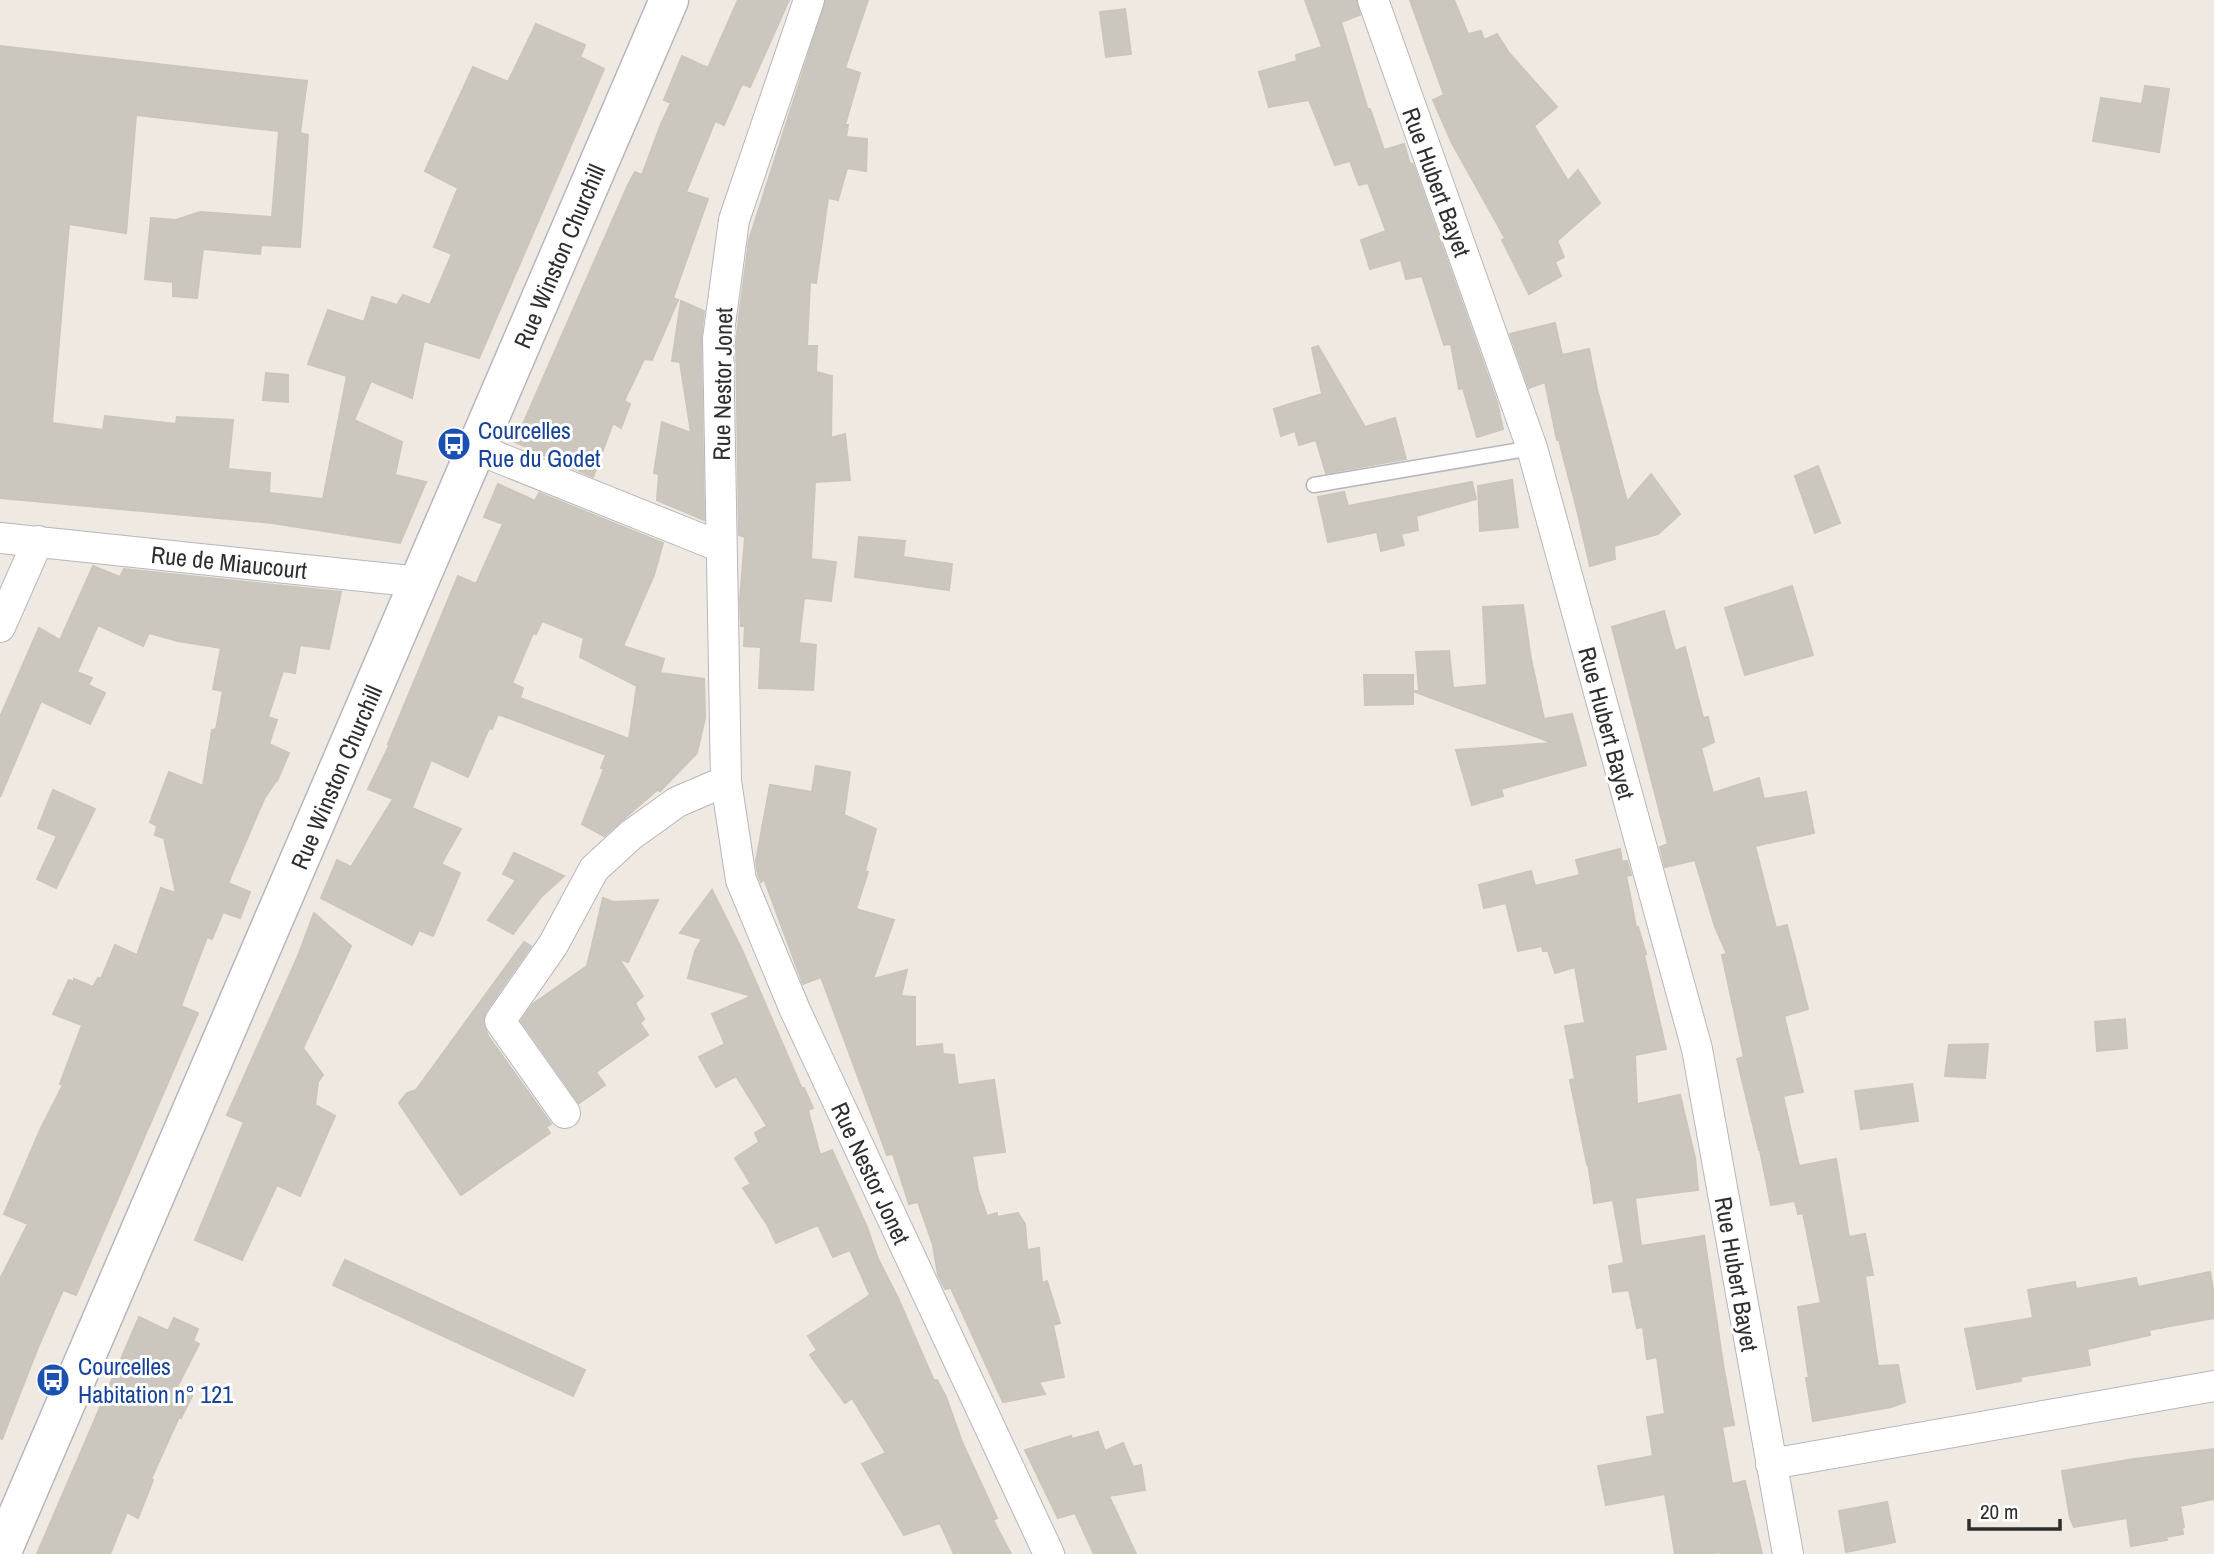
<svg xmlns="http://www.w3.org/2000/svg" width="2214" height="1554" font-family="'Archivo Narrow',sans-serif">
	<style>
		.building { fill: #cbc7bf; stroke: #cbc5ba; stroke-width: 2; fill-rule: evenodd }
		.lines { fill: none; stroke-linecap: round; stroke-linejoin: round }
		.lane-casing { stroke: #b4b7c1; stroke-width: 17 }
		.street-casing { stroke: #b4b7c1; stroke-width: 32 }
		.secondary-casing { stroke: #b4b7c1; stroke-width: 41 }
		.lane { stroke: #fff; stroke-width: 14 }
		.street { stroke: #fff; stroke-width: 30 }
		.secondary { stroke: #fff; stroke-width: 38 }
		.labels { text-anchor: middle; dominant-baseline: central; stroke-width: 6; stroke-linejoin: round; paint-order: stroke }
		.street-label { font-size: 24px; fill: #2e2e2e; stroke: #fff }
		.transit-label { font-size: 24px; fill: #164399; stroke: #fff; text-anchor: start }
	</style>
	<rect width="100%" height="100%" fill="#efe9e1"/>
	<path class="building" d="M 738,0 L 789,0 L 750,87 L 742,84 L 724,125 L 715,121 L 686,192 L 708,199 L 673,298 L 678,300 L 652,360 L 644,359 L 624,401 L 630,404 L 621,428 L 613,423 L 593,477 L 515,442 L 628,185 L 635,172 L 642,175 L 661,124 L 671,103 L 664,100 L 682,56 L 708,68 Z
		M 826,0 L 868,0 L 845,68 L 860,73 L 845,125 L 848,125 L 846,137 L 867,139 L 866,171 L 847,168 L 838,200 L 828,198 L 816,283 L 810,282 L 807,346 L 817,346 L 816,372 L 832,376 L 831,438 L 845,434 L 850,480 L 815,482 L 811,559 L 836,562 L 831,601 L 804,598 L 799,643 L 816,645 L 813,690 L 759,688 L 761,647 L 744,646 L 745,626 L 741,626 L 740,600 L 745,537 L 739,535 L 736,340 L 749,240 Z
		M 1305,0 L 1356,0 L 1360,15 L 1341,22 L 1368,110 L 1370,109 L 1384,150 L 1404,144 L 1410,164 L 1413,164 L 1497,402 L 1503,429 L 1477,437 L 1463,388 L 1459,389 L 1451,344 L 1444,345 L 1422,276 L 1406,279 L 1401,260 L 1370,269 L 1361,240 L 1386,231 L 1368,183 L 1359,185 L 1350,161 L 1335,165 L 1309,100 L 1269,107 L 1259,72 L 1297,61 L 1296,55 L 1322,47 Z
		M 1410,0 L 1454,0 L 1468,34 L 1481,31 L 1484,40 L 1497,34 L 1509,53 L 1557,107 L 1534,126 L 1568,181 L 1578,170 L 1600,203 L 1557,241 L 1564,257 L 1555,262 L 1561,276 L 1529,294 L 1502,240 L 1505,238 L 1452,143 L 1433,100 L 1444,95 Z
		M 1125,9 L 1131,54 L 1106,57 L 1100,12 Z
		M 536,24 L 585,45 L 580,57 L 604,69 L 479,358 L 424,341 L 412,398 L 371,381 L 354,420 L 402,442 L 395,475 L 426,482 L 400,543 L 272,523 L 0,498 L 0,46 L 307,81 L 300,133 L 308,135 L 300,247 L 261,245 L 260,254 L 203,249 L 197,298 L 173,296 L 173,282 L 145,279 L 151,218 L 176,220 L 200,212 L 272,217 L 279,131 L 136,115 L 126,233 L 69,224 L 52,423 L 103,430 L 105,416 L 176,424 L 177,417 L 233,420 L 228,469 L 270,473 L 269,493 L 323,499 L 347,376 L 308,364 L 328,310 L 364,322 L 372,297 L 397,305 L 403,295 L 430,305 L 452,254 L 434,247 L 458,188 L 425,171 L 473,67 L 508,82 Z
		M 2145,86 L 2169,89 L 2159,152 L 2093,141 L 2101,98 L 2142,104 Z
		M 681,301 L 704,311 L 701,339 L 704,520 L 657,500 L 659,474 L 654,473 L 662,422 L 691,433 L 680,362 L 672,361 Z
		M 1555,323 L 1562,355 L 1589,349 L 1597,389 L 1627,502 L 1651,474 L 1680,514 L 1658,534 L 1614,546 L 1615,559 L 1590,566 L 1576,506 L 1559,440 L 1557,440 L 1545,382 L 1529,388 L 1510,334 Z
		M 1318,346 L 1365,427 L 1395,418 L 1406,459 L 1326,473 L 1316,440 L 1299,445 L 1295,431 L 1281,436 L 1274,409 L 1322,394 L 1312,348 Z
		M 266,373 L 288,375 L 288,402 L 263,400 Z
		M 1818,466 L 1840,523 L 1815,533 L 1795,476 Z
		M 1512,480 L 1518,527 L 1480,531 L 1478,486 Z
		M 1472,482 L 1476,499 L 1416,516 L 1418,530 L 1401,534 L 1404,545 L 1381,551 L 1377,532 L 1328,542 L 1318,497 L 1344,492 L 1348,506 Z
		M 498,484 L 535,501 L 539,493 L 663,543 L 654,575 L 623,646 L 664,659 L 660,673 L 704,679 L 705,718 L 697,753 L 660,791 L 657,790 L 604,836 L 582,824 L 604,769 L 601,768 L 606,755 L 498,714 L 492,729 L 489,728 L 468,777 L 431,760 L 412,808 L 461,829 L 441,864 L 460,873 L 433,936 L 419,930 L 412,945 L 321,898 L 337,860 L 351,867 L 393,799 L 368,789 L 390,744 L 388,744 L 458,576 L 476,584 L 503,524 L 484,517 ZM 542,621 L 584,638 L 580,657 L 637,686 L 629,739 L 520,698 L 523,688 L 512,683 L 533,633 L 536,634 Z
		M 859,537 L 905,541 L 903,557 L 952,564 L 949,590 L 855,577 Z
		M 93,566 L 120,577 L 124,569 L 341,592 L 329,649 L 300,645 L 295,673 L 283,671 L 268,717 L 277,720 L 269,744 L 289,753 L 277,781 L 276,781 L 264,799 L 228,883 L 250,892 L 240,918 L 223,912 L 212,939 L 207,937 L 181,1006 L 198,1013 L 76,1295 L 63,1290 L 39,1345 L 2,1439 L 0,1438 L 0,1279 L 28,1224 L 4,1214 L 41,1128 L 63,1085 L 60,1084 L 82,1025 L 53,1014 L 69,980 L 74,982 L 74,979 L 93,987 L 98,978 L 101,979 L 115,945 L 137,955 L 161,888 L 176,893 L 164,838 L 155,835 L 157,826 L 150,822 L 169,772 L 203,786 L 212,730 L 216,729 L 223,691 L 213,689 L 221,648 L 178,641 L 149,633 L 143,646 L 98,625 L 77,672 L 92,678 L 88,685 L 105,693 L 90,724 L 41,701 L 0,797 L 0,717 L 39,628 L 60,640 Z
		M 1792,586 L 1813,655 L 1745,675 L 1725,608 Z
		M 1523,605 L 1531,659 L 1544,719 L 1572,714 L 1586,765 L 1501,789 L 1503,796 L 1472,805 L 1456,750 L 1553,743 L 1413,691 L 1419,691 L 1416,652 L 1449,651 L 1453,688 L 1487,685 L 1483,607 Z
		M 1664,611 L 1675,651 L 1685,647 L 1703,718 L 1708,717 L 1714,742 L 1701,748 L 1713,793 L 1759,778 L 1764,799 L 1806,792 L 1814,833 L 1755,846 L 1776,928 L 1787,925 L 1808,1009 L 1784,1016 L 1803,1092 L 1783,1096 L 1799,1166 L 1836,1159 L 1849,1237 L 1865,1234 L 1873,1275 L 1865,1276 L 1878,1366 L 1898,1365 L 1905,1402 L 1891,1407 L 1813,1421 L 1806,1378 L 1809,1378 L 1798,1307 L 1821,1303 L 1803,1213 L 1798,1214 L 1795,1201 L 1771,1205 L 1760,1150 L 1759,1150 L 1737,1059 L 1744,1057 L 1722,955 L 1727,954 L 1715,927 L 1695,860 L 1665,867 L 1660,847 L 1668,844 L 1612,627 Z
		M 1364,675 L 1413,675 L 1413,704 L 1365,705 Z
		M 816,766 L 850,772 L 844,815 L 876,829 L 865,871 L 868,872 L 856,909 L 894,920 L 873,979 L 907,970 L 901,996 L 915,997 L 915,1047 L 942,1044 L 943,1054 L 954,1055 L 958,1085 L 994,1080 L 1005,1152 L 972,1156 L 978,1190 L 987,1216 L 997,1213 L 997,1217 L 1018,1213 L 1025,1224 L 1027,1250 L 1039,1248 L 1042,1283 L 1047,1281 L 1060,1323 L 1053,1325 L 1064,1377 L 1039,1382 L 1045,1394 L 1003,1402 L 951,1288 L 945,1289 L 938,1275 L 933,1245 L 918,1202 L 909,1204 L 893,1154 L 887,1155 L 821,977 L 803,984 L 764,879 L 761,882 L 758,875 L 756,861 L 770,785 L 812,792 Z
		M 53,790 L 95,809 L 56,888 L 37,879 L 57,836 L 38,828 Z
		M 1620,849 L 1622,862 L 1627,861 L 1631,875 L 1626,876 L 1631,900 L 1636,928 L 1638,927 L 1646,954 L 1644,955 L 1666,1049 L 1635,1055 L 1637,1104 L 1680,1095 L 1695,1158 L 1698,1190 L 1635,1198 L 1641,1246 L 1704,1236 L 1724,1370 L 1734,1425 L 1722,1427 L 1732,1484 L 1745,1481 L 1762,1554 L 1720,1554 L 1720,1552 L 1707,1554 L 1675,1554 L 1665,1494 L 1606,1505 L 1598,1466 L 1653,1456 L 1647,1417 L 1665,1414 L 1657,1357 L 1647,1359 L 1643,1327 L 1637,1328 L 1629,1290 L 1613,1292 L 1609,1266 L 1624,1263 L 1613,1200 L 1594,1203 L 1588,1163 L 1587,1164 L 1570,1080 L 1575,1079 L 1565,1026 L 1585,1023 L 1575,967 L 1555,973 L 1548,951 L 1543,951 L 1542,946 L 1518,951 L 1506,903 L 1484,908 L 1479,885 L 1531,871 L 1535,886 L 1580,875 L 1576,860 Z
		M 514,853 L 564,876 L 541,897 L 513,934 L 488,920 L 516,880 L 503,874 Z
		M 712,890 L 742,950 L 802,1089 L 804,1088 L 813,1108 L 808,1110 L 820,1155 L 832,1150 L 867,1227 L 878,1259 L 898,1298 L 934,1381 L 937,1380 L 946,1397 L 962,1442 L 997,1518 L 993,1520 L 1011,1554 L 954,1554 L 940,1523 L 904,1535 L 862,1464 L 886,1453 L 852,1398 L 845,1403 L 810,1355 L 817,1350 L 808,1336 L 870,1295 L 850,1250 L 833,1257 L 818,1225 L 776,1243 L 768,1226 L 743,1188 L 751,1184 L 735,1158 L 759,1142 L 755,1133 L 767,1126 L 736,1076 L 716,1087 L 699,1057 L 725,1044 L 712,1014 L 752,996 L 688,978 L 695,951 L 702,939 L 680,933 Z
		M 603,898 L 613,902 L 658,900 L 628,962 L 619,959 L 643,996 L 635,1003 L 644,1019 L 640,1023 L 648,1035 L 596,1072 L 605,1085 L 579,1103 L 521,1021 L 533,1004 L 587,966 Z
		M 314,913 L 351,946 L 303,1048 L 323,1075 L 318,1082 L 315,1105 L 335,1116 L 300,1196 L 277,1185 L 242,1260 L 195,1240 L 244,1122 L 227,1115 L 298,956 Z
		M 524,942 L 531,946 L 486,1011 L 483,1022 L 488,1036 L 551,1124 L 546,1127 L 550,1133 L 461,1195 L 399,1103 L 407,1093 L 416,1090 Z
		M 2125,1019 L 2127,1048 L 2097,1051 L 2095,1022 Z
		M 1988,1044 L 1985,1078 L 1945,1076 L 1949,1045 Z
		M 1912,1084 L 1918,1121 L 1861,1129 L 1855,1091 Z
		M 345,1260 L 585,1370 L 573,1396 L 333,1285 Z
		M 2210,1272 L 2214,1294 L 2214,1318 L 2149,1330 L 2150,1335 L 2087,1349 L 2090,1365 L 2020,1377 L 2021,1381 L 1977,1389 L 1965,1329 L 2033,1318 L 2028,1290 L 2075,1282 L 2076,1289 L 2136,1278 L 2138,1287 Z
		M 139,1317 L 168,1331 L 174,1318 L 198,1329 L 193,1341 L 199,1344 L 176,1389 L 192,1396 L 181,1418 L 179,1417 L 151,1479 L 153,1480 L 138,1518 L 127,1512 L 110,1554 L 37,1554 Z
		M 1098,1432 L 1105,1451 L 1123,1443 L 1133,1467 L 1141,1465 L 1145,1490 L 1109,1496 L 1136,1554 L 1094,1554 L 1075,1513 L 1058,1518 L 1025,1450 L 1071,1436 L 1072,1439 Z
		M 2214,1449 L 2214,1499 L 2180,1506 L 2184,1527 L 2182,1528 L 2183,1534 L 2166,1537 L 2167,1540 L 2131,1546 L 2127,1518 L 2074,1527 L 2070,1518 L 2062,1471 L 2134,1459 Z
		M 1887,1502 L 1895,1542 L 1846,1552 L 1839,1511 Z"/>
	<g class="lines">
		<defs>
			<path id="lane" d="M 1314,485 L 1532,448"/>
			<path id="street" d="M 809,0 L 734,220 L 718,339 L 726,781 L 741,880 L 795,1010 L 1049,1554
				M 1373,0 L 1532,448 L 1697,1049 L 1788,1554
				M 477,449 L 721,547
				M 0,538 L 420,582
				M 0,627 L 38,541
				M 565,1113 L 500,1021 L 553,945 L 594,869 L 631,835 L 677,802 L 726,781
				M 1771,1464 L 2214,1386"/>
			<path id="secondary" d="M 1,1554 L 669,0"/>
		</defs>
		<use href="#lane" class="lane-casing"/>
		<use href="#street" class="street-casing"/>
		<use href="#secondary" class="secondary-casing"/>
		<use href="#lane" class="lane"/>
		<use href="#street" class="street"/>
		<use href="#secondary" class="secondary"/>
	</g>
	<defs>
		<symbol id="bus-disc" viewBox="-11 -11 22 22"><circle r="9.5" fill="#1a4fb4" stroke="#fff"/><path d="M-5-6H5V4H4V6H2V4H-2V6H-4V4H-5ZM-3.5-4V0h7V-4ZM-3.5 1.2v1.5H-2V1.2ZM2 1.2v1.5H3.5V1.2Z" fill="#fff"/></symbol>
	</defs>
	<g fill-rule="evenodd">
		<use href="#bus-disc" x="435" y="425" width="38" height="38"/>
		<use href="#bus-disc" x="34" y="1361" width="38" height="38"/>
	</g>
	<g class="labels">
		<g class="street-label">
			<text transform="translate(1437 182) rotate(70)">Rue Hubert Bayet</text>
			<text transform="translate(559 256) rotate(-67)">Rue Winston Churchill</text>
			<text transform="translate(722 384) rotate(-89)">Rue Nestor Jonet</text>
			<text transform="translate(229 562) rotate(6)">Rue de Miaucourt</text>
			<text transform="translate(1607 723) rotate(75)">Rue Hubert Bayet</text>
			<text transform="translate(336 777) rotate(-67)">Rue Winston Churchill</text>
			<text transform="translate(871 1173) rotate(65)">Rue Nestor Jonet</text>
			<text transform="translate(1737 1274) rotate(80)">Rue Hubert Bayet</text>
		</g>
		<g class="transit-label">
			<text x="478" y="430">Courcelles<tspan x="478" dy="28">Rue du Godet</tspan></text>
			<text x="78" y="1366">Courcelles<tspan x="78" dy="28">Habitation n° 121</tspan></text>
		</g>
	</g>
	<path d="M1969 1519v10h91v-10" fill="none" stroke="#2e2e2e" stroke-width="3.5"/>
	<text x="1980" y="1519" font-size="21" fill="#2e2e2e" stroke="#ffffff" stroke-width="5" paint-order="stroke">20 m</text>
</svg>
